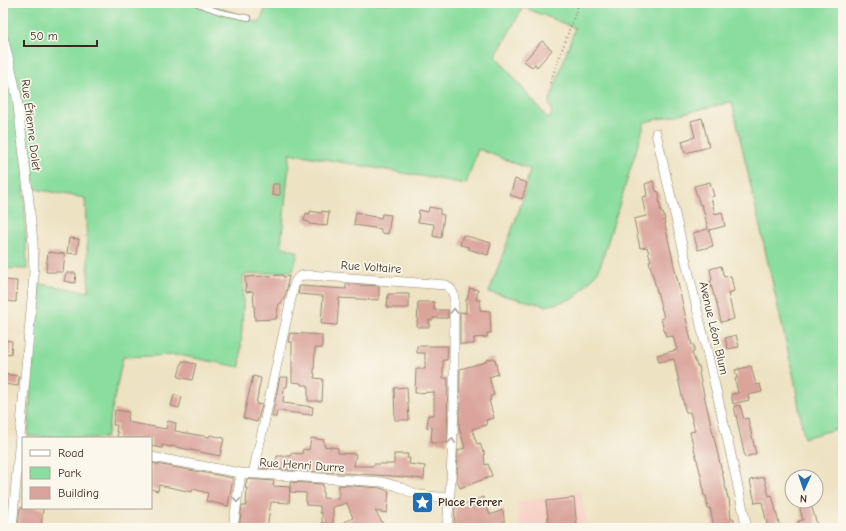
<svg xmlns="http://www.w3.org/2000/svg" width="846" height="531" font-family="'Comic Neue',sans-serif">
	<style>
		.built { fill: #f7d1c6 }
		.green { fill: #8add9f; stroke: #62845e; fill-rule: evenodd }
		.building { fill: #daa49b }
		.lines { fill: none; stroke-linecap: round; stroke-linejoin: round }
		.service-casing { stroke: #948670; stroke-width: 6 }
		.minor-casing { stroke: #948670; stroke-width: 10 }
		.path { stroke: #948670; stroke-width: 2; stroke-dasharray: 1 3; stroke-linecap: butt }
		.service { stroke: #fff; stroke-width: 4.5 }
		.minor { stroke: #fff; stroke-width: 9 }
		.oneway { stroke: #a79f9a }
		.labels { text-anchor: middle; dominant-baseline: central; stroke-width: 3.5; stroke-linejoin: round; paint-order: stroke }
		.street-label { font-size: 12px; fill: #3b2a1e; stroke: #fbf7ec }
		.poi-label { font-size: 12px; font-weight: bold; fill: #3b2a1e; stroke: #fbf7ec; text-anchor: start }
	</style>
	<rect width="100%" height="100%" fill="#fbf7ec"/>
	<filter id="ink" filterUnits="userSpaceOnUse"><feTurbulence type="fractalNoise" baseFrequency=".025" numOctaves="2"/><feDisplacementMap in="SourceGraphic" scale="8" xChannelSelector="R" yChannelSelector="G"/><feConvolveMatrix kernelMatrix="1 2 1 2 8 2 1 2 1" color-interpolation-filters="sRGB"/></filter>
	<filter id="wash" filterUnits="userSpaceOnUse"><feTurbulence type="fractalNoise" baseFrequency=".012" numOctaves="4" result="noise"/><feDisplacementMap in="SourceGraphic" scale="16" xChannelSelector="R" yChannelSelector="G"/><feGaussianBlur stdDeviation="0.9" result="paint"/><feColorMatrix in="noise" values="0 0 0 0 0 0 0 0 0 0 0 0 0 0 0 0 0 1.4 0 .05"/><feComposite in="paint" operator="in"/></filter>
	<g filter="url(#wash)">
		<rect width="100%" height="100%" fill="#ede2c2"/>
		<path class="built" d="M 581,491 L 588,528 L 520,528 L 517,503 Z"/>
		<path class="green" d="M 3,3 L 209,3 L 259,23 L 268,3 L 843,3 L 843,427 L 804,438 L 795,383 L 732,102 L 645,122 L 599,270 L 575,298 L 547,306 L 489,292 L 521,205 L 530,169 L 478,149 L 466,184 L 290,153 L 281,246 L 298,252 L 293,271 L 243,275 L 243,307 L 240,367 L 179,355 L 123,357 L 106,438 L 64,438 L 28,436 L 35,317 L 40,284 L 89,292 L 85,198 L 24,187 L 27,269 L 3,268 ZM 523,7 L 575,28 L 549,103 L 552,112 L 549,120 L 496,56 Z"/>
		<g id="blocks">
			<path class="building" d="M 542,41 L 552,50 L 537,67 L 535,64 L 532,67 L 524,61 Z
				M 702,118 L 709,147 L 685,153 L 682,141 L 695,137 L 691,121 Z
				M 515,179 L 527,183 L 522,199 L 510,195 Z
				M 653,181 L 656,191 L 659,192 L 660,198 L 659,199 L 661,212 L 662,213 L 663,213 L 665,219 L 664,220 L 667,234 L 692,345 L 694,345 L 694,352 L 692,353 L 697,366 L 699,366 L 700,372 L 699,373 L 728,498 L 729,498 L 731,519 L 734,519 L 734,525 L 732,528 L 722,528 L 721,525 L 714,527 L 710,508 L 708,509 L 706,496 L 704,496 L 702,480 L 690,432 L 695,431 L 690,412 L 686,412 L 685,410 L 674,359 L 659,362 L 657,355 L 677,350 L 673,336 L 666,337 L 661,319 L 664,318 L 649,261 L 651,261 L 647,247 L 640,248 L 634,219 L 646,216 L 642,197 L 647,196 L 645,184 Z
				M 710,182 L 714,196 L 711,197 L 715,214 L 722,212 L 725,226 L 709,230 L 713,246 L 698,250 L 693,233 L 708,229 L 702,205 L 700,205 L 694,186 Z
				M 273,184 L 280,184 L 280,195 L 272,195 Z
				M 429,207 L 440,209 L 440,214 L 444,215 L 441,238 L 433,236 L 434,224 L 418,222 L 419,210 L 428,212 Z
				M 310,211 L 322,213 L 322,211 L 329,212 L 327,226 L 309,224 L 309,222 L 304,221 L 306,213 L 310,214 Z
				M 356,212 L 364,214 L 364,215 L 381,218 L 382,214 L 391,215 L 388,234 L 381,233 L 381,229 L 354,225 Z
				M 463,235 L 491,243 L 488,255 L 468,249 L 469,247 L 460,245 Z
				M 69,238 L 79,239 L 77,254 L 67,253 Z
				M 48,252 L 65,254 L 63,272 L 46,272 Z
				M 721,266 L 724,277 L 731,276 L 734,291 L 728,293 L 734,319 L 721,322 L 715,296 L 714,296 L 710,281 L 712,280 L 710,269 Z
				M 66,273 L 76,273 L 75,283 L 64,281 Z
				M 283,275 L 283,277 L 289,276 L 287,285 L 288,285 L 284,299 L 282,299 L 282,303 L 279,303 L 276,319 L 255,320 L 253,291 L 246,292 L 245,277 Z
				M 4,280 L 17,281 L 16,302 L 6,301 L 6,297 L 3,296 Z
				M 346,284 L 379,286 L 379,300 L 339,298 L 337,325 L 321,324 L 323,296 L 298,294 L 300,286 L 346,289 Z
				M 470,288 L 478,290 L 476,300 L 480,300 L 480,310 L 490,311 L 491,333 L 487,333 L 487,337 L 474,338 L 474,344 L 460,344 L 460,312 L 466,313 L 466,299 L 467,299 Z
				M 388,294 L 409,294 L 409,308 L 387,308 Z
				M 418,302 L 434,302 L 434,310 L 448,310 L 448,318 L 433,318 L 433,320 L 429,320 L 429,327 L 417,327 Z
				M 290,333 L 322,335 L 322,348 L 315,348 L 314,374 L 315,374 L 314,378 L 323,379 L 322,401 L 308,401 L 308,385 L 301,385 L 301,383 L 292,382 L 292,342 L 288,342 Z
				M 736,335 L 739,347 L 728,349 L 725,338 Z
				M 3,340 L 12,341 L 11,355 L 3,354 Z
				M 417,346 L 448,346 L 447,360 L 443,360 L 443,378 L 448,378 L 447,443 L 431,443 L 432,427 L 427,428 L 428,415 L 434,415 L 434,392 L 415,393 L 416,369 L 425,369 L 425,353 L 417,353 Z
				M 494,358 L 494,360 L 495,359 L 498,374 L 489,377 L 494,395 L 490,396 L 491,400 L 489,400 L 494,418 L 486,420 L 487,425 L 472,429 L 477,444 L 480,443 L 483,452 L 484,451 L 485,465 L 488,464 L 492,476 L 460,488 L 457,480 L 458,450 L 465,448 L 459,427 L 460,369 L 486,362 L 486,360 Z
				M 182,361 L 196,364 L 192,380 L 178,377 Z
				M 751,366 L 756,385 L 760,384 L 762,392 L 748,395 L 749,400 L 733,404 L 731,394 L 738,393 L 735,379 L 737,378 L 735,370 Z
				M 3,374 L 19,376 L 18,386 L 3,384 Z
				M 253,376 L 261,378 L 256,404 L 262,405 L 257,422 L 243,418 Z
				M 280,377 L 288,377 L 287,387 L 284,387 L 283,403 L 313,407 L 312,415 L 277,411 L 276,417 L 272,417 Z
				M 407,387 L 409,420 L 395,420 L 394,388 Z
				M 174,395 L 182,397 L 179,408 L 171,406 Z
				M 740,405 L 744,419 L 748,418 L 756,454 L 745,457 L 734,406 Z
				M 115,410 L 129,412 L 127,422 L 166,429 L 168,421 L 176,423 L 175,431 L 209,437 L 210,435 L 224,438 L 220,456 L 171,446 L 171,447 L 162,445 L 162,448 L 151,446 L 151,438 L 117,438 L 118,432 L 116,432 L 117,425 L 113,425 Z
				M 311,438 L 324,440 L 324,446 L 338,448 L 338,453 L 356,454 L 354,466 L 374,466 L 374,464 L 394,464 L 394,454 L 408,454 L 407,458 L 410,458 L 409,464 L 425,466 L 424,479 L 392,476 L 260,468 L 262,460 L 277,461 L 277,456 L 291,456 L 291,453 L 302,454 L 303,449 L 309,450 Z
				M 151,463 L 233,478 L 228,506 L 206,501 L 208,493 L 193,489 L 192,492 L 159,485 L 158,491 L 151,489 Z
				M 764,477 L 769,496 L 772,495 L 780,528 L 768,528 L 762,502 L 755,503 L 750,480 Z
				M 247,479 L 274,481 L 273,486 L 290,487 L 289,503 L 271,502 L 267,528 L 239,528 L 242,506 L 246,506 L 247,488 L 245,488 Z
				M 290,482 L 323,484 L 323,498 L 339,499 L 339,485 L 380,488 L 389,491 L 387,513 L 375,511 L 384,525 L 380,528 L 361,528 L 359,524 L 350,528 L 332,528 L 353,518 L 347,503 L 333,507 L 333,524 L 322,523 L 322,513 L 320,513 L 320,506 L 306,505 L 306,493 L 290,492 Z
				M 483,497 L 490,515 L 503,510 L 505,528 L 454,528 L 455,508 Z
				M 574,498 L 577,528 L 549,528 L 546,501 Z
				M 798,501 L 810,501 L 818,528 L 801,528 L 798,521 L 803,520 Z
				M 20,508 L 43,508 L 41,528 L 18,528 Z"/>
		</g>
	</g>
	<g filter="url(#ink)">
		<use href="#blocks" fill-opacity="0" stroke="#948670" stroke-width="1"/>
		<g class="lines">
			<defs>
				<path id="service" d="M 195,3 L 220,12 L 249,18"/>
				<path id="minor" d="M 3,37 L 12,73 L 17,98 L 26,172 L 33,243 L 34,270 L 33,287 L 12,528
					M 656,133 L 727,437 L 747,528
					M 151,457 L 241,473 L 382,482 L 397,486 L 418,495 L 449,498
					M 253,474 L 294,285 C 296,277 301,275 308,275 L 446,285 C 451,288 453,291 454,297 L 454,409 L 451,479 L 447,528
					M 233,528 L 241,473"/>
			</defs>
			<use href="#service" class="service-casing"/>
			<use href="#minor" class="minor-casing"/>
			<path class="path" d="M 550,83 L 579,3"/>
			<use href="#service" class="service"/>
			<use href="#minor" class="minor"/>
		</g>
		<defs><path id="oneway-chevron" d="M-2-3.5L2.5 0L-2 3.5" fill="none" stroke-width="1.6" stroke-linecap="round" stroke-linejoin="round"/></defs>
		<g class="oneway">
			<use href="#oneway-chevron" transform="translate(454 311) rotate(-90)"/>
			<use href="#oneway-chevron" transform="translate(452 441) rotate(-87)"/>
			<use href="#oneway-chevron" transform="translate(237 500) rotate(98)"/>
		</g>
	</g>
	<defs>
		<symbol id="sight-square" viewBox="-11 -11 22 22"><rect x="-9" y="-9" width="18" height="18" rx="4" fill="#1f6fb2" stroke="#fbf7ec"/><path d="M0-6L1.8-2.2L6-1.7L2.9 1.2L3.7 5.4L0 3.3L-3.7 5.4L-2.9 1.2L-6-1.7L-1.8-2.2Z" fill="#fff"/></symbol>
	</defs>
	<g fill-rule="evenodd">
		<use href="#sight-square" x="410" y="490" width="25" height="25"/>
	</g>
	<g class="labels">
		<g class="street-label">
			<text transform="translate(31 125) rotate(83)">Rue Étienne Dolet</text>
			<text transform="translate(371 267) rotate(4)">Rue Voltaire</text>
			<text transform="translate(714 328) rotate(77)">Avenue Léon Blum</text>
			<text transform="translate(302 465) rotate(4)">Rue Henri Durre</text>
		</g>
		<g class="poi-label">
			<text x="438" y="502">Place Ferrer</text>
		</g>
	</g>
	<rect width="846" height="531" fill="none" stroke="#fbf7ec" stroke-width="16"/>
	<rect x="22" y="437" width="130" height="72" fill="#fbf7ec" stroke="#aea59a"/>
	<rect x="30" y="450" width="20" height="6" fill="#ffffff" stroke="#aea59a"/>
	<text x="58" y="457" font-size="12" fill="#3b2a1e">Road</text>
	<rect x="30" y="467" width="20" height="12" fill="#8add9f" stroke="#aea59a"/>
	<text x="58" y="477" font-size="12" fill="#3b2a1e">Park</text>
	<rect x="30" y="487" width="20" height="12" fill="#daa49b" stroke="#aea59a"/>
	<text x="58" y="497" font-size="12" fill="#3b2a1e">Building</text>
	<g transform="translate(804 489) rotate(183)"><circle r="19" fill="#fbf7ec" stroke="#aea59a"/>
	<path d="M0-3L7 15L0 10L-7 15Z" fill="#1f6fb2"/>
	<text y="-6" font-size="11" font-weight="bold" text-anchor="middle" fill="#3b2a1e">N</text>
	</g>
	<path d="M24 40v6h73v-6" fill="none" stroke="#3b2a1e" stroke-width="2"/>
	<text x="30" y="40" font-size="12" fill="#3b2a1e" stroke="#fbf7ec" stroke-width="3" paint-order="stroke">50 m</text>
</svg>
